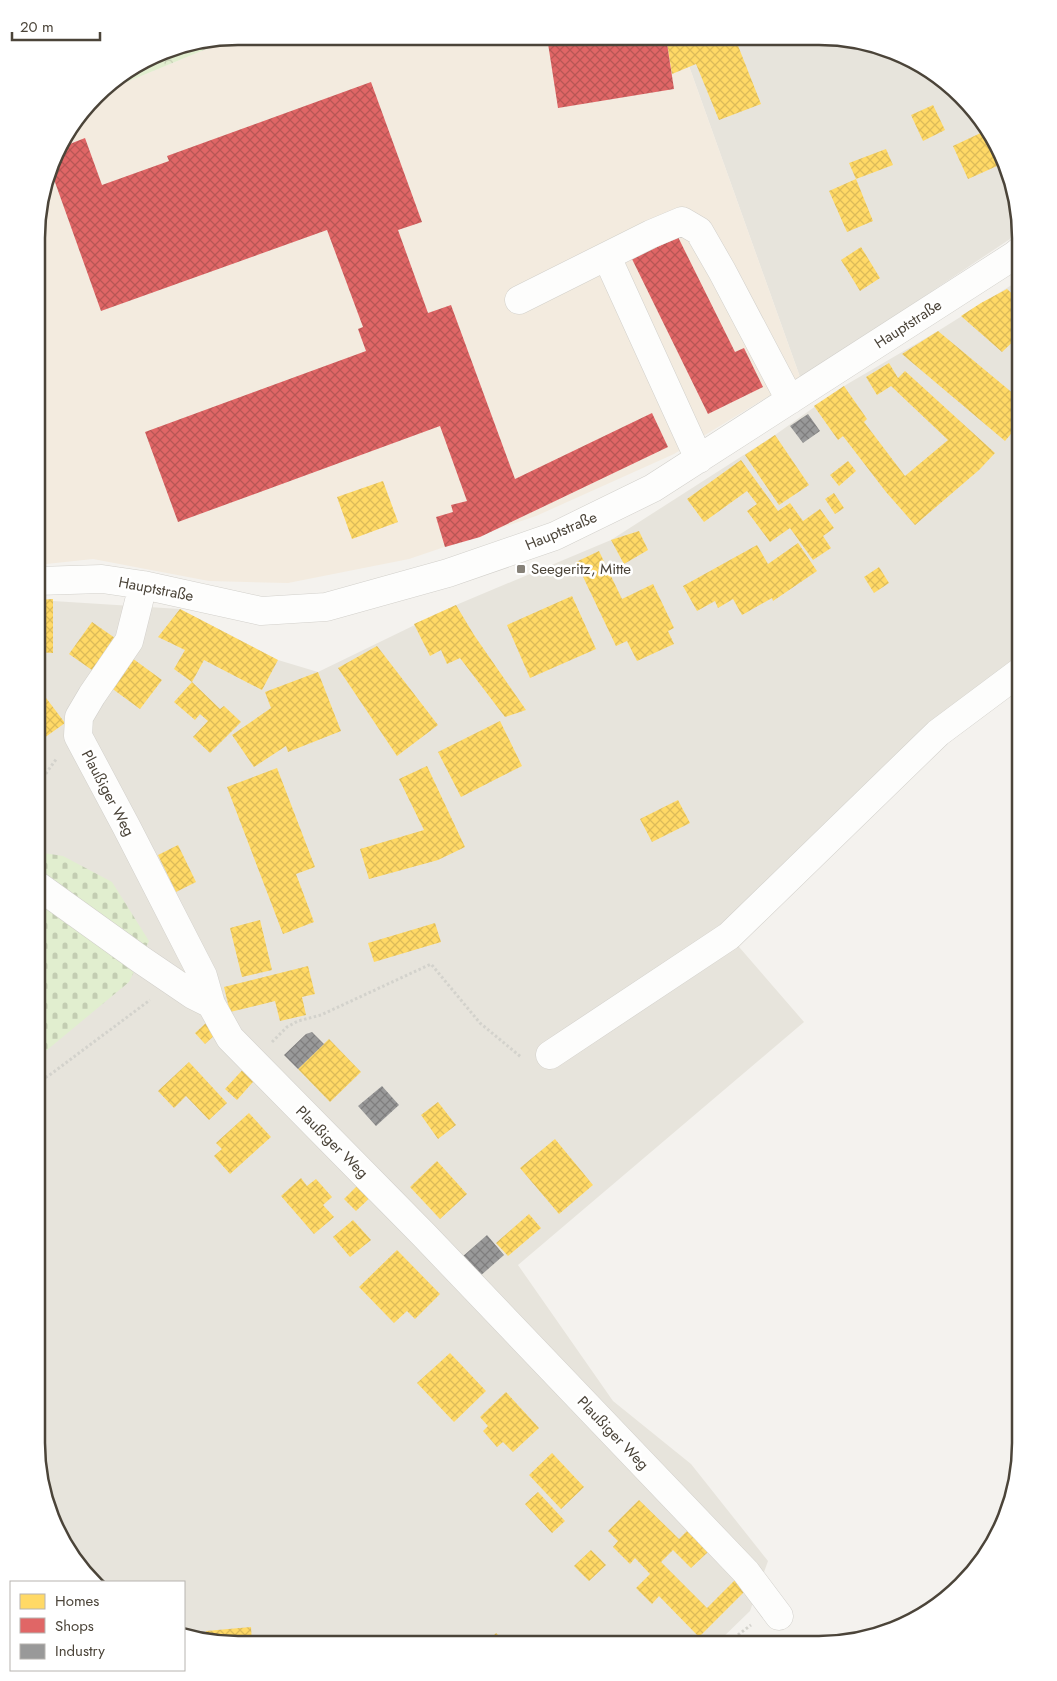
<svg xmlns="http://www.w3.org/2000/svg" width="1057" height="1681" font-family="Jost,sans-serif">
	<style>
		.residential { fill: #e7e4dc }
		.commercial { fill: #f3ebdf }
		.forest { fill: url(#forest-crowns) }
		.cemetery { fill: url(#cemetery-stones) }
		.homes { fill: url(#homes-cross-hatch) }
		.shops { fill: url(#shops-cross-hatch) }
		.industry { fill: url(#industry-cross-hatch) }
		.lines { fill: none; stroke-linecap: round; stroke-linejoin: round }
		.minor-casing { stroke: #d2d0cb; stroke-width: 29 }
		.path { stroke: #d3d2cc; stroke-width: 3; stroke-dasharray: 2.5 2.5; stroke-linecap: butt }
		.minor { stroke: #fdfdfc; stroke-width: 28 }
		.poi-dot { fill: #868178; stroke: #fff; stroke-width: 2 }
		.labels { text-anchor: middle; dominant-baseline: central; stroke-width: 5; stroke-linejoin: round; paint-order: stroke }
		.street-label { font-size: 15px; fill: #4b4439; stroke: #fff }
		.poi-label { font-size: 15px; fill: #4b4439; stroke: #fff; text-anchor: start }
		.rim { fill: none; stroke: #4b4439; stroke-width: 2.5 }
	</style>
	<defs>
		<pattern id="forest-crowns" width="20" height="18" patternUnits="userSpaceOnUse" patternTransform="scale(1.25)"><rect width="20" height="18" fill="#e1eecf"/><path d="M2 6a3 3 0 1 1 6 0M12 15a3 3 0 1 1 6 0" fill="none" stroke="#c3cdb2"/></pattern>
		<pattern id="cemetery-stones" width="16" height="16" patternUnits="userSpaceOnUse" patternTransform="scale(1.25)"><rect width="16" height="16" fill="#e1eecf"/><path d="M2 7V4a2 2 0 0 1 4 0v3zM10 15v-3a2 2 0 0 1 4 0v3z" fill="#c3cdb2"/></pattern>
		<pattern id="homes-cross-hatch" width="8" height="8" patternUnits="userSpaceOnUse" patternTransform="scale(1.25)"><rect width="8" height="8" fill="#ffd966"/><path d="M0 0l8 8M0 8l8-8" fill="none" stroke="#dcbb59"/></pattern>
		<pattern id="shops-cross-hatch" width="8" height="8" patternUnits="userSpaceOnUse" patternTransform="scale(1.25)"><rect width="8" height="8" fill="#e06666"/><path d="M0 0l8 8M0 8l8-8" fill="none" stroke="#b85655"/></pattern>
		<pattern id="industry-cross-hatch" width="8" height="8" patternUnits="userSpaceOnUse" patternTransform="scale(1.25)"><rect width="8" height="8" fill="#999"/><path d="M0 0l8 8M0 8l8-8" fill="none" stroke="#7f7e7e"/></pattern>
	</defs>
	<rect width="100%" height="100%" fill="#f4f2ee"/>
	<path class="residential" d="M 679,38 L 845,38 L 896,52 L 942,78 L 979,116 L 1005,161 L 1019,230 L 1010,239 L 838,354 L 800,377 Z
		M 1021,279 L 1021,665 L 934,728 L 720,925 L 804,1022 L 518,1265 L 613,1401 L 691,1464 L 768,1561 L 750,1611 L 716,1644 L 212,1643 L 184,1635 L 184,1582 L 95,1582 L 78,1566 L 52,1520 L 36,1443 L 37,600 L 180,609 L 278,660 L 318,672 L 456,605 L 611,540 L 775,435 L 844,386 L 938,331 Z"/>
	<path class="commercial" d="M 238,36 L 679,38 L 800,377 L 674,454 L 536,516 L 409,559 L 288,583 L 209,581 L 93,559 L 37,565 L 38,212 L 57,149 L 100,93 Z"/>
	<path class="forest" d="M 238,36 L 233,38 L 100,93 L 105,87 L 161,52 Z"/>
	<path class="cemetery" d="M 37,852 L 63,856 L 112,882 L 149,941 L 129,982 L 41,1055 L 37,1057 Z"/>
	<path class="homes" d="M 666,37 L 735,38 L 761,104 L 719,120 L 696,64 L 672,74 Z
		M 933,105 L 945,130 L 923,141 L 911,115 Z
		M 969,105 L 979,116 L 980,118 L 974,121 L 967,106 Z
		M 987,130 L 1006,162 L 968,179 L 953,146 Z
		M 886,149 L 893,165 L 856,179 L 849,163 Z
		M 856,179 L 873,221 L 847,232 L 829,191 Z
		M 861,247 L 880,278 L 860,291 L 841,260 Z
		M 1007,289 L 1021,302 L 1021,340 L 1018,337 L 1002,352 L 961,316 L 981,303 Z
		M 938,331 L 1021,400 L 1021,422 L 1005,441 L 902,354 Z
		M 889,363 L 898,378 L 905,371 L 995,453 L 979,470 L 915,525 L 886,492 L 843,436 L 838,440 L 814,406 L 844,386 L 867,419 L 864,422 L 905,476 L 948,440 L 891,386 L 877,395 L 866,377 Z
		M 775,435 L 809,485 L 779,505 L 745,455 Z
		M 741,460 L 778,511 L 790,503 L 803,521 L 820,509 L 834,528 L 823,536 L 831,548 L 813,560 L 790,528 L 770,542 L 747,511 L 757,504 L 747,491 L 704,522 L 687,499 Z
		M 848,461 L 856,471 L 839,486 L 830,475 Z
		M 383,481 L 398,522 L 352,539 L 337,497 Z
		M 834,493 L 844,508 L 835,514 L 825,499 Z
		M 639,531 L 648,550 L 624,564 L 611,540 Z
		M 798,543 L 817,571 L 773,601 L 772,598 L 742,615 L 733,599 L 718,608 L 715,601 L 697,611 L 683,586 L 757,545 L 768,564 Z
		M 599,551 L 622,599 L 653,584 L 674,628 L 668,631 L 674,644 L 637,661 L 627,641 L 616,646 L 576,562 Z
		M 879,567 L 889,583 L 874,593 L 864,577 Z
		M 572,596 L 596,649 L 530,678 L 507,625 Z
		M 53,599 L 53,653 L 37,652 L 37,600 Z
		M 456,605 L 474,635 L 526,710 L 505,717 L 460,658 L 447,664 L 441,650 L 430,656 L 414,624 Z
		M 180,609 L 278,660 L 262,690 L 204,660 L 192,682 L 220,709 L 224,706 L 241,722 L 210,753 L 193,737 L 208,721 L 200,714 L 195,720 L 174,702 L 192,682 L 174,669 L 185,650 L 158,637 Z
		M 92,622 L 115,638 L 92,670 L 69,654 Z
		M 377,646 L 438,725 L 397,756 L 338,668 Z
		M 132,658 L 162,680 L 140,709 L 110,687 Z
		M 318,672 L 341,731 L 288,752 L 286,746 L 254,767 L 232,735 L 271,708 L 265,692 Z
		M 37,686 L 65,723 L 44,738 L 37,729 Z
		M 500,721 L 522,766 L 461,797 L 438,752 Z
		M 427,766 L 465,847 L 438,860 L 369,879 L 360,849 L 424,830 L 399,779 Z
		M 277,768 L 315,867 L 296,874 L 314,922 L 283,934 L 227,787 Z
		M 678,800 L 690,823 L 652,842 L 640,819 Z
		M 178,845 L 196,882 L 176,892 L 158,855 Z
		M 260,920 L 272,970 L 242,977 L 230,928 Z
		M 435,923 L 441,942 L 374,962 L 368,943 Z
		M 308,966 L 315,994 L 302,997 L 306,1015 L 280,1021 L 275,1001 L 230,1012 L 224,987 Z
		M 206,1023 L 216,1034 L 205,1044 L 195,1033 Z
		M 329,1039 L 361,1072 L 330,1102 L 298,1069 Z
		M 189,1062 L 227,1103 L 209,1120 L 186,1096 L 174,1108 L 158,1091 Z
		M 247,1065 L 259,1075 L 237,1100 L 225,1089 Z
		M 438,1102 L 456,1125 L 438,1139 L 421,1115 Z
		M 249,1113 L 271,1137 L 230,1174 L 214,1156 L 222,1149 L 216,1143 Z
		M 555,1139 L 593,1185 L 559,1214 L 520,1168 Z
		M 437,1161 L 467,1194 L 440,1219 L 410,1187 Z
		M 301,1178 L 307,1186 L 316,1179 L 332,1197 L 323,1205 L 334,1217 L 314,1234 L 281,1196 Z
		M 362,1181 L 375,1193 L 356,1211 L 344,1199 Z
		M 529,1214 L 541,1228 L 508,1256 L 496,1243 Z
		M 353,1220 L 371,1240 L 350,1257 L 333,1237 Z
		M 397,1250 L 440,1294 L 415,1319 L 407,1311 L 394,1323 L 359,1287 Z
		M 450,1353 L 486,1391 L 454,1422 L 417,1383 Z
		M 506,1392 L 539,1428 L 513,1452 L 503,1442 L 497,1447 L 483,1431 L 488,1426 L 480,1417 Z
		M 552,1453 L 584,1487 L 561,1509 L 529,1475 Z
		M 538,1492 L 565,1521 L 552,1533 L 525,1504 Z
		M 639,1500 L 679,1539 L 687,1531 L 708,1552 L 691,1568 L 673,1550 L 661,1562 L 707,1608 L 736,1579 L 747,1589 L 699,1637 L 659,1596 L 652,1604 L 636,1588 L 650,1574 L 635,1558 L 630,1564 L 613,1547 L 618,1541 L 608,1531 Z
		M 591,1550 L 606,1565 L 589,1581 L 574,1566 Z
		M 251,1627 L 252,1643 L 212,1643 L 207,1642 L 206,1631 Z
		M 496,1633 L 508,1644 L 486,1644 Z"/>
	<path class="shops" d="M 547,37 L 666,37 L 674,89 L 558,108 Z
		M 371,82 L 422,222 L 398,230 L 428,313 L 451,305 L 515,479 L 652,413 L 668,447 L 480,537 L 445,547 L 436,517 L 453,512 L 451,505 L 467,501 L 440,426 L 178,522 L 145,432 L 366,351 L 358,329 L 363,327 L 327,230 L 101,311 L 51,171 L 57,149 L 85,138 L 102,185 L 169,161 L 167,156 Z
		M 678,237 L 735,352 L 744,348 L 763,387 L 708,414 L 632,259 Z"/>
	<path class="industry" d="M 808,414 L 820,431 L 803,443 L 790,426 Z
		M 312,1032 L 324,1044 L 298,1069 L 284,1055 L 306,1034 Z
		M 382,1086 L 399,1105 L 376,1126 L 358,1106 Z
		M 487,1235 L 504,1255 L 479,1277 L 462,1257 Z"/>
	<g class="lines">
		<defs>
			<path id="minor" d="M 605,257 L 651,234 L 682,221 L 699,231 L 722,271 L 790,400
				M 519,300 L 605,257 L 612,268 L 699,459
				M 37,581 L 102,579 L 143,585 L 261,611 L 326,607 L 448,573 L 555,536 L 653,488 L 1015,255 L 1021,250
				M 143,585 L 129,641 L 92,695 L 79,717 L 78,736 L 126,826 L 203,976 L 211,1004 L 230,1038 L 424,1235 L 746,1572 L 779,1616
				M 37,885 L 140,959 L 193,995 L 211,1004
				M 550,1055 L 729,936 L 938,733 L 1021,671"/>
		</defs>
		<use href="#minor" class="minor-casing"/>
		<path class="path" d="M 37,786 L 57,758
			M 272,1042 L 287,1027 L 298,1021 L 321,1015 L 431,964 L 480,1023 L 521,1057
			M 37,1083 L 51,1074 L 150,1000
			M 726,1644 L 751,1625"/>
		<use href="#minor" class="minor"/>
	</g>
	<rect class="poi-dot" x="516" y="564" width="10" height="10" rx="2.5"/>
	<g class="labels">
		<g class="street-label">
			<text transform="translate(908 324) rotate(-33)">Hauptstraße</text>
			<text transform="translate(561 531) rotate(-23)">Hauptstraße</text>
			<text transform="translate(156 589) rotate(11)">Hauptstraße</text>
			<text transform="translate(108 793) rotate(62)">Plaußiger Weg</text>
			<text transform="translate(332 1142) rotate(45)">Plaußiger Weg</text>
			<text transform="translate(613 1433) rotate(46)">Plaußiger Weg</text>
		</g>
		<g class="poi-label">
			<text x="531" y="569">Seegeritz, Mitte</text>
		</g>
	</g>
	<path d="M0 0H1057V1681H0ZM238 45H819A193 193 0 0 1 1012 238V1443A193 193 0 0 1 819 1636H238A193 193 0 0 1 45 1443V238A193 193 0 0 1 238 45Z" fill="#fff" fill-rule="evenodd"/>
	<path class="rim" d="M238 45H819A193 193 0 0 1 1012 238V1443A193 193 0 0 1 819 1636H238A193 193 0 0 1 45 1443V238A193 193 0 0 1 238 45Z"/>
	<rect x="10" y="1581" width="175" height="90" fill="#ffffff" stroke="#b7b4b0"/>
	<rect x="20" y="1594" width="25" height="15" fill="#ffd966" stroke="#b7b4b0"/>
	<text x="55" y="1606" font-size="15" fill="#4b4439">Homes</text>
	<rect x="20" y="1618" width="25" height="15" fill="#e06666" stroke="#b7b4b0"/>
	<text x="55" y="1631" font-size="15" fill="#4b4439">Shops</text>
	<rect x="20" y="1644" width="25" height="15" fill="#999999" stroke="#b7b4b0"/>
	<text x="55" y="1656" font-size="15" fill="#4b4439">Industry</text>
	<path d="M12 32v8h88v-8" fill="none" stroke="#4b4439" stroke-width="2.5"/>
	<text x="20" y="32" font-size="15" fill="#4b4439" stroke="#ffffff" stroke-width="4" paint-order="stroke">20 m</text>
</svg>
